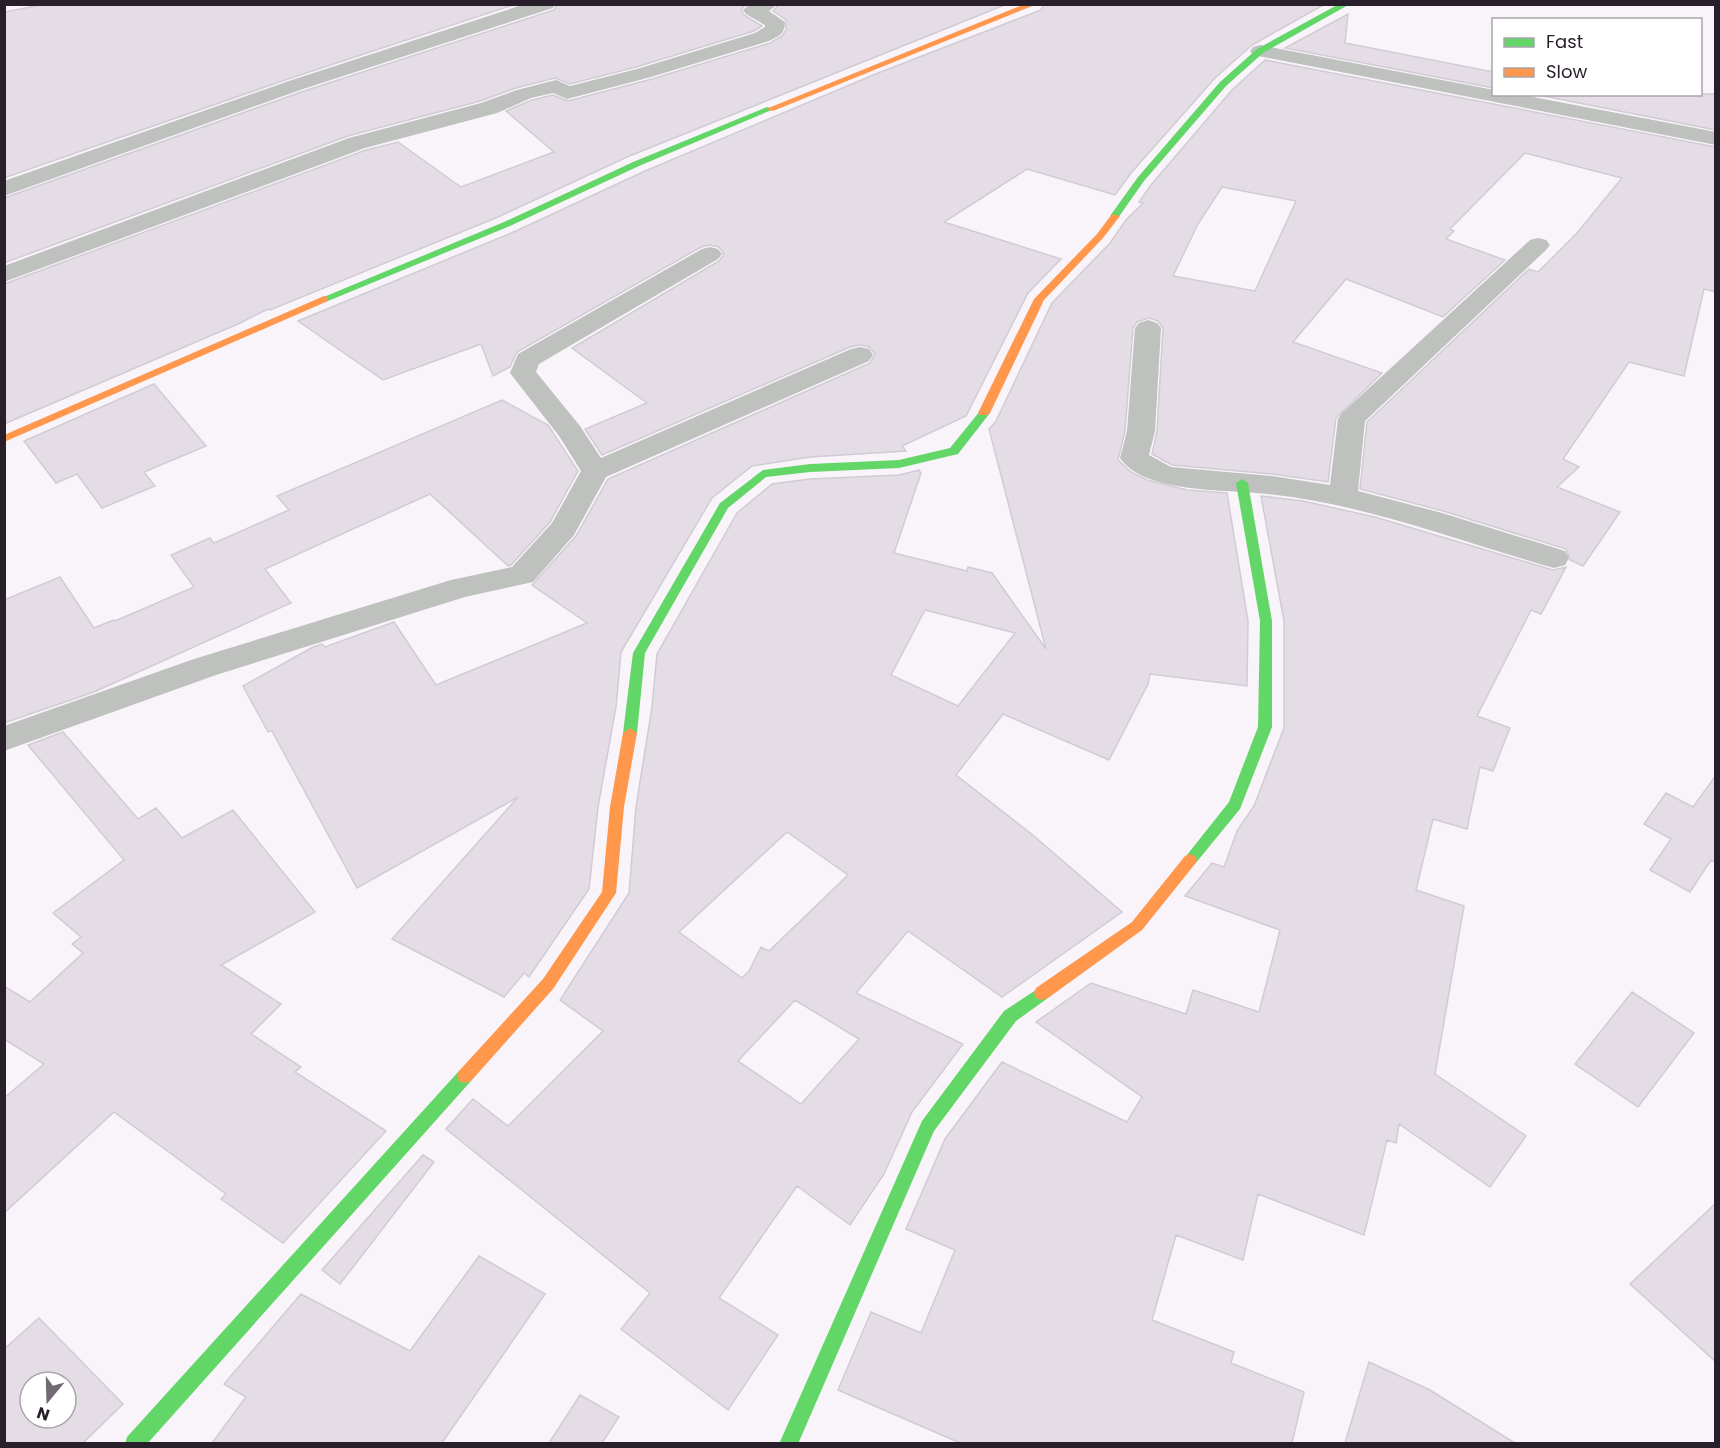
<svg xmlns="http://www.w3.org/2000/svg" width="1720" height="1448" font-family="Poppins,sans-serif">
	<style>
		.building { fill: #e4dde6; stroke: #d1cbd4; stroke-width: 1.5; fill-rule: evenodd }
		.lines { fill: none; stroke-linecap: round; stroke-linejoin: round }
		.street { fill: #bec1be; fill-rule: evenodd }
		.fast { fill: #63d668; fill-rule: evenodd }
		.slow { fill: #ff974d; fill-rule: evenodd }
	</style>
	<rect width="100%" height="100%" fill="#f9f4fa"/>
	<path class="building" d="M 46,4 L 516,4 L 288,79 L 4,178 L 4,12 Z
		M 557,4 L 746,4 L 741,10 L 744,15 L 762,26 L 754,31 L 636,67 L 570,84 L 555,78 L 516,88 L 480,101 L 348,136 L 4,263 L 4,198 L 304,91 L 554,10 Z
		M 780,4 L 1007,4 L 627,157 L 498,217 L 270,310 L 268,309 L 238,324 L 4,424 L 4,284 L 366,150 L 398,142 L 461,187 L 554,152 L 506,111 L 532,100 L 553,95 L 568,101 L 652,79 L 770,43 L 782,36 L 786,30 L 786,20 L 773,11 Z
		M 1044,4 L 1325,4 L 1252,45 L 1215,78 L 1131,173 L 1115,195 L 1027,169 L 944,222 L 1061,259 L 1028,293 L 966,416 L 902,446 L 906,451 L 810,457 L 752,466 L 712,498 L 621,652 L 616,707 L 598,807 L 589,889 L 529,977 L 524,973 L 504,997 L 392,939 L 518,797 L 357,888 L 272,731 L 268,732 L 243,686 L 313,647 L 322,644 L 325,647 L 394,622 L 436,685 L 587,623 L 532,585 L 576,536 L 608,479 L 870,363 L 875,354 L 869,347 L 860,345 L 850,347 L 602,455 L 585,429 L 647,403 L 572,348 L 719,261 L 724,254 L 719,247 L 709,245 L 701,247 L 517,352 L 510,367 L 493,376 L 481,344 L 383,380 L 298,321 L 516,231 L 645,171 L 878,73 L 1041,10 Z
		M 1348,14 L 1345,43 L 1494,72 L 1494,88 L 1285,48 Z
		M 1265,60 L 1716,147 L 1716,292 L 1704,289 L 1684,376 L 1629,362 L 1563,459 L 1579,467 L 1557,487 L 1620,512 L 1583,566 L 1570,560 L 1566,549 L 1443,511 L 1360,489 L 1367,422 L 1529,269 L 1538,272 L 1577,233 L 1622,178 L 1525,153 L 1450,229 L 1454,231 L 1446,239 L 1505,260 L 1443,317 L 1346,279 L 1293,342 L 1382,373 L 1336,418 L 1328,482 L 1272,474 L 1172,465 L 1152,454 L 1157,431 L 1163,328 L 1158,321 L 1149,318 L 1137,322 L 1133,328 L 1125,431 L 1118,460 L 1131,472 L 1147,480 L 1187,490 L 1227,493 L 1248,621 L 1247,686 L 1150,674 L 1148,684 L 1109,760 L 1003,714 L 956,775 L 1034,836 L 1122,912 L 1002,997 L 908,931 L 856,993 L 963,1044 L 912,1112 L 884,1174 L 850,1225 L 797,1186 L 719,1298 L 778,1335 L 728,1410 L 621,1329 L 650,1293 L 446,1129 L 473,1099 L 508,1126 L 603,1031 L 560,1000 L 629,893 L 636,807 L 652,707 L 657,654 L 737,513 L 772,484 L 810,479 L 899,475 L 919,470 L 921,473 L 894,553 L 967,571 L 968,567 L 992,573 L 1046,649 L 989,429 L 996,421 L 1052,303 L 1110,243 L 1126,220 L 1143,203 L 1139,202 L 1151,185 L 1232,90 ZM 1222,187 L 1296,201 L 1255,291 L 1173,276 L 1198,224 ZM 925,610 L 1015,633 L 958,706 L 891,675 ZM 787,832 L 848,875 L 769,951 L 761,947 L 749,971 L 742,978 L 679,932 ZM 795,1000 L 859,1039 L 801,1104 L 738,1061 Z
		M 1533,94 L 1716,94 L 1716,130 Z
		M 154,384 L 206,446 L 144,472 L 155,486 L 102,508 L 77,474 L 56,483 L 24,441 Z
		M 502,400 L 548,425 L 578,471 L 550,522 L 511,565 L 508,566 L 430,494 L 265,569 L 291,603 L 94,692 L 4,723 L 4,600 L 60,577 L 94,628 L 114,620 L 115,621 L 194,587 L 171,555 L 210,538 L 214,543 L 289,510 L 277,496 Z
		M 1261,496 L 1303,501 L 1375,517 L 1553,570 L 1566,567 L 1541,614 L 1531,610 L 1477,716 L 1510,728 L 1493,771 L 1480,767 L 1467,829 L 1433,819 L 1416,890 L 1464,906 L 1435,1074 L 1526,1136 L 1490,1187 L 1399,1124 L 1396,1143 L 1387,1140 L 1364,1235 L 1258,1194 L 1243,1260 L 1176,1235 L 1152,1320 L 1234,1352 L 1231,1363 L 1304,1392 L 1292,1443 L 960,1443 L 838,1390 L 871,1312 L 921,1333 L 955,1250 L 906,1229 L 945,1139 L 1002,1062 L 1127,1122 L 1142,1097 L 1036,1022 L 1091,983 L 1186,1014 L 1193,990 L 1259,1012 L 1280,930 L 1185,896 L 1212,863 L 1224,867 L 1237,831 L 1254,806 L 1284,728 L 1284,621 Z
		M 63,732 L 138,819 L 156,808 L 182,838 L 233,810 L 315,912 L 221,965 L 281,1004 L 251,1034 L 301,1067 L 295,1072 L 386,1131 L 283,1243 L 221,1199 L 226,1194 L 114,1112 L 4,1213 L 4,1098 L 44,1064 L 4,1039 L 4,986 L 30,1002 L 83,953 L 72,944 L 81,937 L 53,913 L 124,860 L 28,745 Z
		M 1716,775 L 1716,863 L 1711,860 L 1690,892 L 1650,870 L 1671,839 L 1644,824 L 1666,793 L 1693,807 Z
		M 1632,992 L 1694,1033 L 1638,1107 L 1575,1064 Z
		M 423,1155 L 434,1162 L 340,1284 L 322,1270 Z
		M 1716,1203 L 1716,1362 L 1630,1284 Z
		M 479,1256 L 545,1294 L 442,1443 L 212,1443 L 246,1397 L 224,1384 L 301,1294 L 410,1351 Z
		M 39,1318 L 123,1404 L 83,1443 L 4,1443 L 4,1349 ZM 30,1382 L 66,1382 L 66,1418 L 30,1418 Z
		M 1369,1362 L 1430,1390 L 1515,1443 L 1345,1443 Z
		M 580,1395 L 619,1417 L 602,1443 L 549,1443 Z"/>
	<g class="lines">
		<path class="street" d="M 525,4 L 555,4 L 553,8 L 303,89 L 4,196 L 4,181 L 289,81 Z
			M 750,4 L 778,4 L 769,11 L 785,22 C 785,34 779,36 769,41 L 651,77 L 567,99 L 553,93 L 531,98 L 497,113 L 365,148 L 4,282 L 4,266 L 349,138 L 481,103 L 517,90 L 556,80 L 570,86 L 637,69 L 755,33 L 765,27 L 765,25 L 746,14 L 743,10 Z
			M 1260,45 L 1494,90 L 1494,94 L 1518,94 L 1716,132 L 1716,145 L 1253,55 L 1250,51 L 1253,47 Z
			M 1538,238 L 1546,240 L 1550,245 L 1546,250 L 1365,421 L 1358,491 L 1442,513 L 1565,551 L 1569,558 L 1565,565 L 1554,568 C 1458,541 1366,504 1267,494 C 1227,489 1144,494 1120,458 L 1127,431 L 1135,328 L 1139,323 L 1148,320 L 1157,323 L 1161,328 L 1155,431 L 1149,455 L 1171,467 L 1272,476 L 1330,485 L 1338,419 L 1342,413 L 1530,240 Z
			M 710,247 L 718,249 L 722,254 L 718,259 L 539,364 L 536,372 L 580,426 L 601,458 L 851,349 L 860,347 L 869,349 L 873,355 L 869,361 L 606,477 L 574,535 L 533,582 L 465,597 L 216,675 L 4,751 L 4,726 L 194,659 L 451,580 L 512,567 L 552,523 L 581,471 L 559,436 L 510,373 L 518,354 L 702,249 Z"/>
		<path class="fast" d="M 1339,4 L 1350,4 L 1263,53 L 1226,86 L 1144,181 L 1118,218 L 1112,218 L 1110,216 L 1138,177 L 1220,82 L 1257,49 Z
			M 767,107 L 774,109 L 639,166 L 510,226 L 328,301 L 324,302 L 319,299 L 504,222 L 633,162 Z
			M 984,410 L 990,413 L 958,454 L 899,468 L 810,472 L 766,477 L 728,508 L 645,653 L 637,733 L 630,738 L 625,737 L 623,733 L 633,653 L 720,503 L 763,470 L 810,464 L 899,460 L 950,448 L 980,411 Z
			M 1242,479 L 1248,483 L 1272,621 L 1272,727 L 1240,809 L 1195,864 L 1190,866 L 1185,864 L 1183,860 L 1229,802 L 1258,727 L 1260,621 L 1236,483 Z
			M 1042,986 L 1048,988 L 1050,993 L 1048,998 L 1016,1021 L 934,1131 L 798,1444 L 779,1444 L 922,1121 L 1004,1011 Z
			M 465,1069 L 471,1071 L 473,1076 L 471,1081 L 147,1444 L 125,1444 L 127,1437 L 459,1071 Z"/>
		<path class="slow" d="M 1025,4 L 1037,4 L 773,111 L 766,109 Z
			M 1112,214 L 1120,216 L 1103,238 L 1044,300 L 990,413 L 988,415 L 980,415 L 978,413 L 1034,299 L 1097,234 Z
			M 324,296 L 328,297 L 328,301 L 4,442 L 4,435 Z
			M 630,728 L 637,733 L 624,807 L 616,893 L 553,989 L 471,1081 L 465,1083 L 459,1081 L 457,1076 L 459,1071 L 543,979 L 602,892 L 610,807 L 623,733 Z
			M 1190,854 L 1195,856 L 1197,860 L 1195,864 L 1142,930 L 1048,998 L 1042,1000 L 1036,998 L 1034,993 L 1036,988 L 1132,922 L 1185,856 Z"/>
	</g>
	<rect width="1720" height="1448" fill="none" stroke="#281f2a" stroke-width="12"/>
	<rect x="1492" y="18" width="210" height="78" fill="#ffffff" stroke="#a9a5aa" stroke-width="1.5"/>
	<rect x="1504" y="38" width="30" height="9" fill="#63d668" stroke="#a9a5aa" stroke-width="1.5"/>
	<text x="1546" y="48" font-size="18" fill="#281f2a">Fast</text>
	<rect x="1504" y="68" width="30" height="9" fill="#ff974d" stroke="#a9a5aa" stroke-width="1.5"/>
	<text x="1546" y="78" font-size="18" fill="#281f2a">Slow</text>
	<g transform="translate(48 1400) rotate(199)"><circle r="28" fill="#ffffff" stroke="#a9a5aa" stroke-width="1.5"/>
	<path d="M0-4.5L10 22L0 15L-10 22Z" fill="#716a73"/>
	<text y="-9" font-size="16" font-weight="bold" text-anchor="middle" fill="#281f2a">N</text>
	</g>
</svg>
